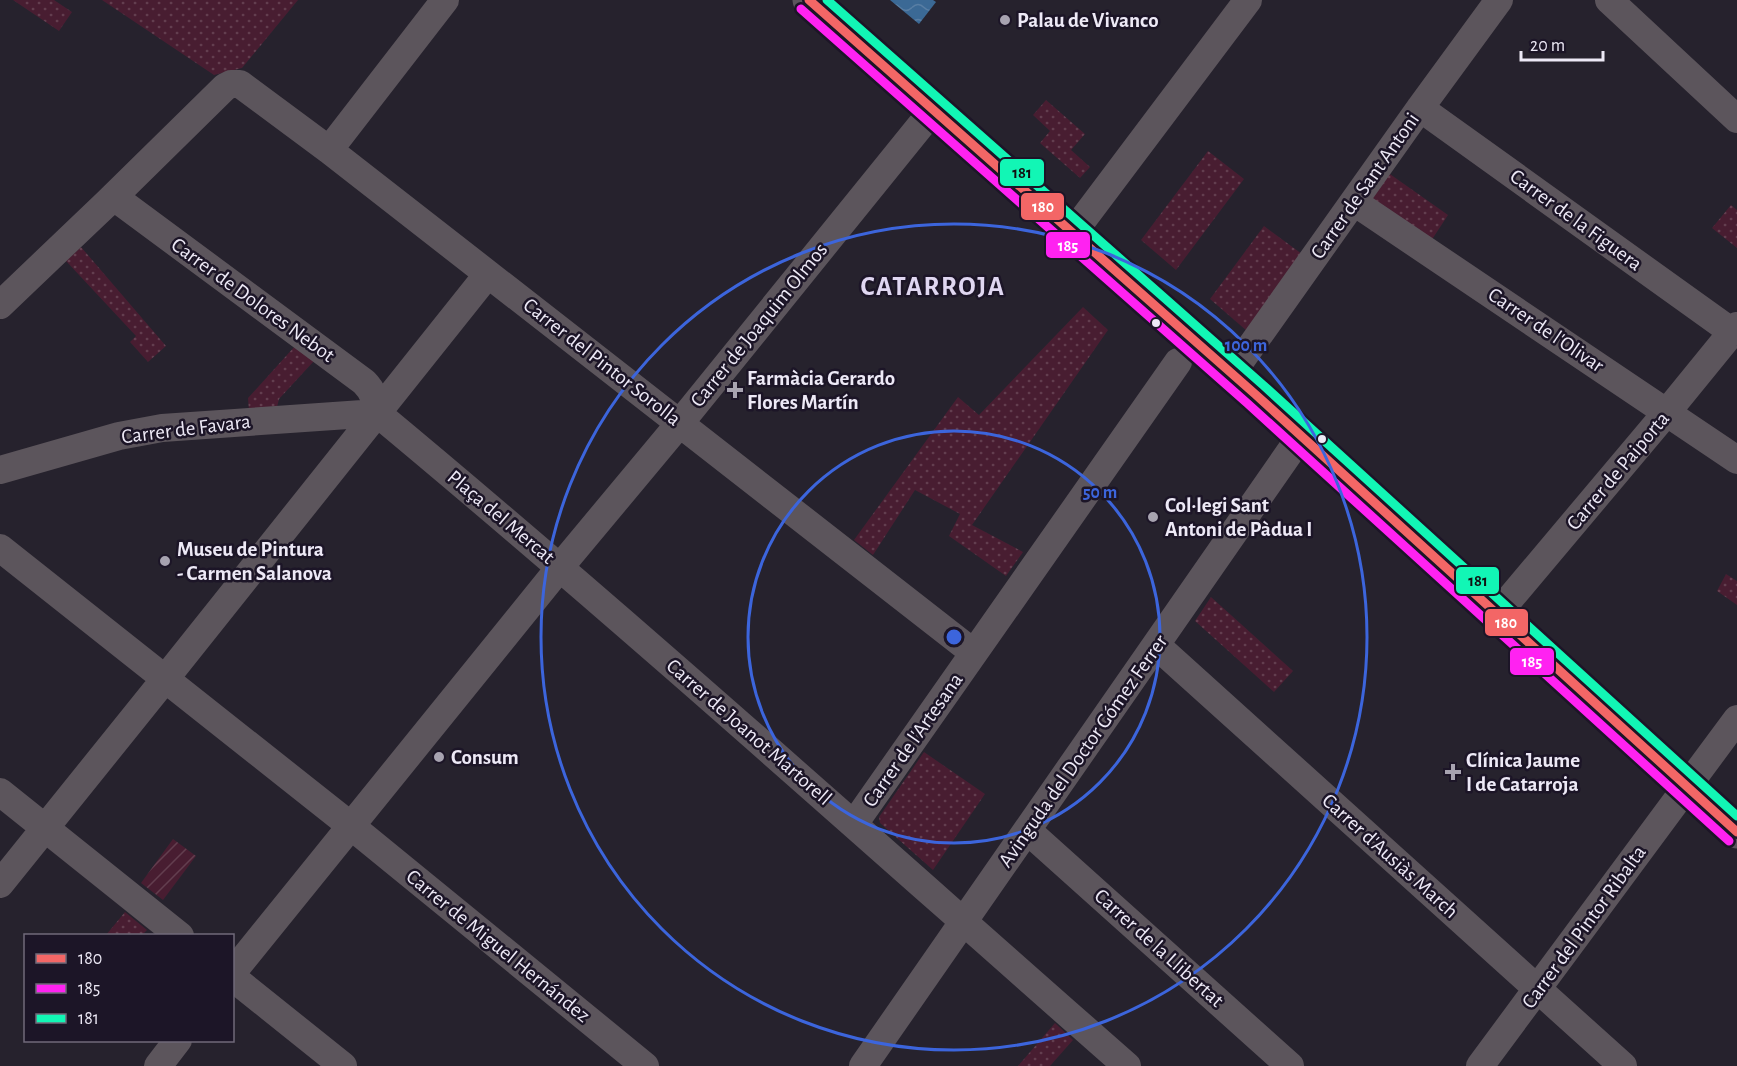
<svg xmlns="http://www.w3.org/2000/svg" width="1737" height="1066" font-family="'Alegreya Sans',sans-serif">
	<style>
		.grass { fill: url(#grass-dots) }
		.garden { fill: url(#garden-furrows) }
		.water { fill: url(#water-waves) }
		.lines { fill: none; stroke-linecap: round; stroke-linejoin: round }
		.minor { stroke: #5c555c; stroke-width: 28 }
		.tertiary { stroke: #5c555c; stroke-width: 33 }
		.bus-1-casing { stroke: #1c1527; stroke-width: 14 }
		.bus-2-casing { stroke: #1c1527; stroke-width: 14 }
		.bus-3-casing { stroke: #1c1527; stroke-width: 14 }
		.bus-1 { stroke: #f36666; stroke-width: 9 }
		.bus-2 { stroke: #ff22f1; stroke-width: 9 }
		.bus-3 { stroke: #12f6b5; stroke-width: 9 }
		.ring { fill: none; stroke: #3c65dc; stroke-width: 3 }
		.poi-dot { fill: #a7a3b0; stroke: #1c1527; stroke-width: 2 }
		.bus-dot { fill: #ede9f6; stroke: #1c1527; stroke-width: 2 }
		.labels { text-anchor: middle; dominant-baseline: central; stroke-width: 5; stroke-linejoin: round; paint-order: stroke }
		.poi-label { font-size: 21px; font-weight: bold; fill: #ede9f6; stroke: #1c1527; text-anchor: start }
		.street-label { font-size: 21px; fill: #ede9f6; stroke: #1c1527 }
		.district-label { font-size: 27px; font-weight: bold; letter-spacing: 1.5px; fill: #e0d7f1; stroke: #1c1527 }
		.centre { fill: #3c65dc; stroke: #1c1527; stroke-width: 3 }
		.ring-label { font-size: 18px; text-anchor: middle; font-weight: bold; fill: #3c65dc; stroke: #1c1527; stroke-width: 5; stroke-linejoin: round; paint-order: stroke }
		.line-badge { stroke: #1c1527; stroke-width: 2 }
		.badge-label { font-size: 16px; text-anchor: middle; font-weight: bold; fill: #fff }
		.pale-badge-label { font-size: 16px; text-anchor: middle; font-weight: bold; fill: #111 }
	</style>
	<defs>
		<pattern id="grass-dots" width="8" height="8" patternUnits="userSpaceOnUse" patternTransform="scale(1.5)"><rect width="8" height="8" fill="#481d31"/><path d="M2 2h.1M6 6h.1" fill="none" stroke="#633e4f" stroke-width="1.8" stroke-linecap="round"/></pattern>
		<pattern id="garden-furrows" width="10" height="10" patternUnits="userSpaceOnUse" patternTransform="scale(1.5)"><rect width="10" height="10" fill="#481d31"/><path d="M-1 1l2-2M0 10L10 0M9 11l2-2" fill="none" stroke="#633e4f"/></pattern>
		<pattern id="water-waves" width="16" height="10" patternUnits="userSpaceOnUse" patternTransform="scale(1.5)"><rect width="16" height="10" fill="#3b6995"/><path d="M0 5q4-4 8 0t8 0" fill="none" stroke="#587ea4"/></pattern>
	</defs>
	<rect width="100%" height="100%" fill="#26222d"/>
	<path class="grass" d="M 13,0 L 54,0 L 72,12 L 59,31 Z
		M 102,0 L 298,0 L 242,68 L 214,75 Z
		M 1046,100 L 1085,134 L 1071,150 L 1090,167 L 1080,178 L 1040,143 L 1050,131 L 1033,115 Z
		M 1208,151 L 1244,179 L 1176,270 L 1141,240 Z
		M 1387,172 L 1448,215 L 1431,241 L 1369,198 Z
		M 1731,205 L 1737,210 L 1737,248 L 1712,228 Z
		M 1264,226 L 1302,254 L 1247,331 L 1210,299 Z
		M 81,247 L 166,346 L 148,362 L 130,342 L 136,336 L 66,261 Z
		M 1083,307 L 1108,330 L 972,525 L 1023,552 L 1006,576 L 949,536 L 960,514 L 915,490 L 873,555 L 854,540 L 958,397 L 979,415 Z
		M 296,345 L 314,361 L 279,399 L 277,407 L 249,411 L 248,398 Z
		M 1726,574 L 1737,581 L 1737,605 L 1717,591 Z
		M 1211,597 L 1293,671 L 1274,692 L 1195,621 Z
		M 924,752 L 985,794 L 933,870 L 880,823 L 879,817 Z
		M 125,912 L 147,930 L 142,935 L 106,935 Z
		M 1055,1023 L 1073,1040 L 1050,1066 L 1018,1066 Z"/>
	<path class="garden" d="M 173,839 L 196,856 L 163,900 L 141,883 Z"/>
	<path class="water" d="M 890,0 L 933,0 L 936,2 L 919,24 Z"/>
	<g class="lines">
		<path class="minor" d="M 1609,0 L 1737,119
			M 1420,108 L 1732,332
			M 329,150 L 445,0
			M 114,197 L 364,382 C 373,391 376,400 377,413
			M 1354,202 L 1737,460
			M 1072,234 L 1248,0
			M 0,305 L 107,203 L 225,87 L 231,84 L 240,84 L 329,150 L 974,653
			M 1232,373 L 1420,108 L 1499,0
			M 377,413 C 632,625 878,847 1127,1066
			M 0,470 L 119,436 L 162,428 L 377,413
			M 0,548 L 351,826 L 645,1066
			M 1497,614 L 1667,412 L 1737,326
			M 1156,645 L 1623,1066
			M 0,792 L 180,936
			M 854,824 L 1178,362
			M 1028,831 L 1290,1066
			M 0,884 L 165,679 L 488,274
			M 232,973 L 570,555 L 680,423 L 934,109
			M 232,977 L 343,1066
			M 158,1066 L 178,1040
			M 863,1066 L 1301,436
			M 1480,1066 L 1737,719"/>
		<path class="tertiary" d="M 809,0 L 1255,394 L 1737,832"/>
		<defs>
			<path id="bus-1" d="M 809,0 L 1255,394 L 1737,832"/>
			<path id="bus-2" d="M 801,9 L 1247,403 L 1729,841"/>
			<path id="bus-3" d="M 827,0 L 1263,385 L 1737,816"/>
		</defs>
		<use href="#bus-1" class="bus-1-casing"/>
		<use href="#bus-2" class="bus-2-casing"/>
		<use href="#bus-3" class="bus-3-casing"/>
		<use href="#bus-1" class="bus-1"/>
		<use href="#bus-2" class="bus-2"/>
		<use href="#bus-3" class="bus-3"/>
	</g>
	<g class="ring">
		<circle cx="954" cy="637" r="206"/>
		<circle cx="954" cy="637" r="413"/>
	</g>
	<g class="poi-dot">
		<circle cx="1005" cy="20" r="6"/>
		<path d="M732 381h6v6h6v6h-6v6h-6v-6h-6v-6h6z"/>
		<circle cx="1153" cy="517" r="6"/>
		<circle cx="165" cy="561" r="6"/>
		<circle cx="439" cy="757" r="6"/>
		<path d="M1450 763h6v6h6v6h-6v6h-6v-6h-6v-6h6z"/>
	</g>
	<g class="bus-dot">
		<circle cx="1156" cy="323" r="5"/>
		<circle cx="1322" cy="439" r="5"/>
	</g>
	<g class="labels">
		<g class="poi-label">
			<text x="1017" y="20">Palau de Vivanco</text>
			<text x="747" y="378">Farmàcia Gerardo<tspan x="747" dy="24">Flores Martín</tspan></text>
			<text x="1165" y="505">Col·legi Sant<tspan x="1165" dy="24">Antoni de Pàdua I</tspan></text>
			<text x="177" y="549">Museu de Pintura<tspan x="177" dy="24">- Carmen Salanova</tspan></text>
			<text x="451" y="757">Consum</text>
			<text x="1466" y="760">Clínica Jaume<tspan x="1466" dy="24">I de Catarroja</tspan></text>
		</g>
		<g class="street-label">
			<text transform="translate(1365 186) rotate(-55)">Carrer de Sant Antoni</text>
			<text transform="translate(1576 220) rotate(36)">Carrer de la Figuera</text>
			<text transform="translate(253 300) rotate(36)">Carrer de Dolores Nebot</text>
			<text transform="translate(759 325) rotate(-51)">Carrer de Joaquim Olmos</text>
			<text transform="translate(1546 330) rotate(34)">Carrer de l'Olivar</text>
			<text transform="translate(602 362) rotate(38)">Carrer del Pintor Sorolla</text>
			<text transform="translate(186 429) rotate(-7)">Carrer de Favara</text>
			<text transform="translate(1618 471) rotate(-50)">Carrer de Paiporta</text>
			<text transform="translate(501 517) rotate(40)">Plaça del Mercat</text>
			<text transform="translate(749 732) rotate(41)">Carrer de Joanot Martorell</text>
			<text transform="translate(913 740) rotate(-55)">Carrer de l'Artesana</text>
			<text transform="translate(1083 751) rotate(-55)">Avinguda del Doctor Gómez Ferrer</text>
			<text transform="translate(1390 856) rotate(42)">Carrer d'Ausiàs March</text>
			<text transform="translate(1584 927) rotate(-54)">Carrer del Pintor Ribalta</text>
			<text transform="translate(498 946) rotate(39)">Carrer de Miguel Hernández</text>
			<text transform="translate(1159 948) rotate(42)">Carrer de la Llibertat</text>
		</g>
		<g class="district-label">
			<text x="933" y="286">CATARROJA</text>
		</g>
	</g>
	<circle cx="954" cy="637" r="9" class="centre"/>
	<g class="ring-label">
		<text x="1246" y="351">100 m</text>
		<text x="1100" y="498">50 m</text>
	</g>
	<g class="line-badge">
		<rect x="999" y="158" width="46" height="29" rx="6" fill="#12f6b5"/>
		<rect x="1020" y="192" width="45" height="29" rx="6" fill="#f36666"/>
		<rect x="1045" y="231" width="46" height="28" rx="6" fill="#ff22f1"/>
		<rect x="1455" y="566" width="45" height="29" rx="6" fill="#12f6b5"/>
		<rect x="1484" y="608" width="45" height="29" rx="6" fill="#f36666"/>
		<rect x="1509" y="647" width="46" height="29" rx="6" fill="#ff22f1"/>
	</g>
	<g class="badge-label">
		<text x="1043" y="212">180</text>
		<text x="1068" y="251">185</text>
		<text x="1506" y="628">180</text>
		<text x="1532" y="667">185</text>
	</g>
	<g class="pale-badge-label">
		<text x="1022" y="178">181</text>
		<text x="1478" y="586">181</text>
	</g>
	<rect x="24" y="934" width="210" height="108" fill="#1c1527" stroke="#706a7a" stroke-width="1.5"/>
	<rect x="36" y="954" width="30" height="9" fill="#f36666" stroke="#706a7a" stroke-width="1.5"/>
	<text x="78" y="964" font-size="18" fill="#ede9f6">180</text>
	<rect x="36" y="984" width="30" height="9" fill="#ff22f1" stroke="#706a7a" stroke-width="1.5"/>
	<text x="78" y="994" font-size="18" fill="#ede9f6">185</text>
	<rect x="36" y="1014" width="30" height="9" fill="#12f6b5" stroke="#706a7a" stroke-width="1.5"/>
	<text x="78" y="1024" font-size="18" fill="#ede9f6">181</text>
	<path d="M1521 51v9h82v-9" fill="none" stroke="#ede9f6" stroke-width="3"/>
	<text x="1530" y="51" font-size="18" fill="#ede9f6" stroke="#1c1527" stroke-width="4.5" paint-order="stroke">20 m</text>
</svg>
